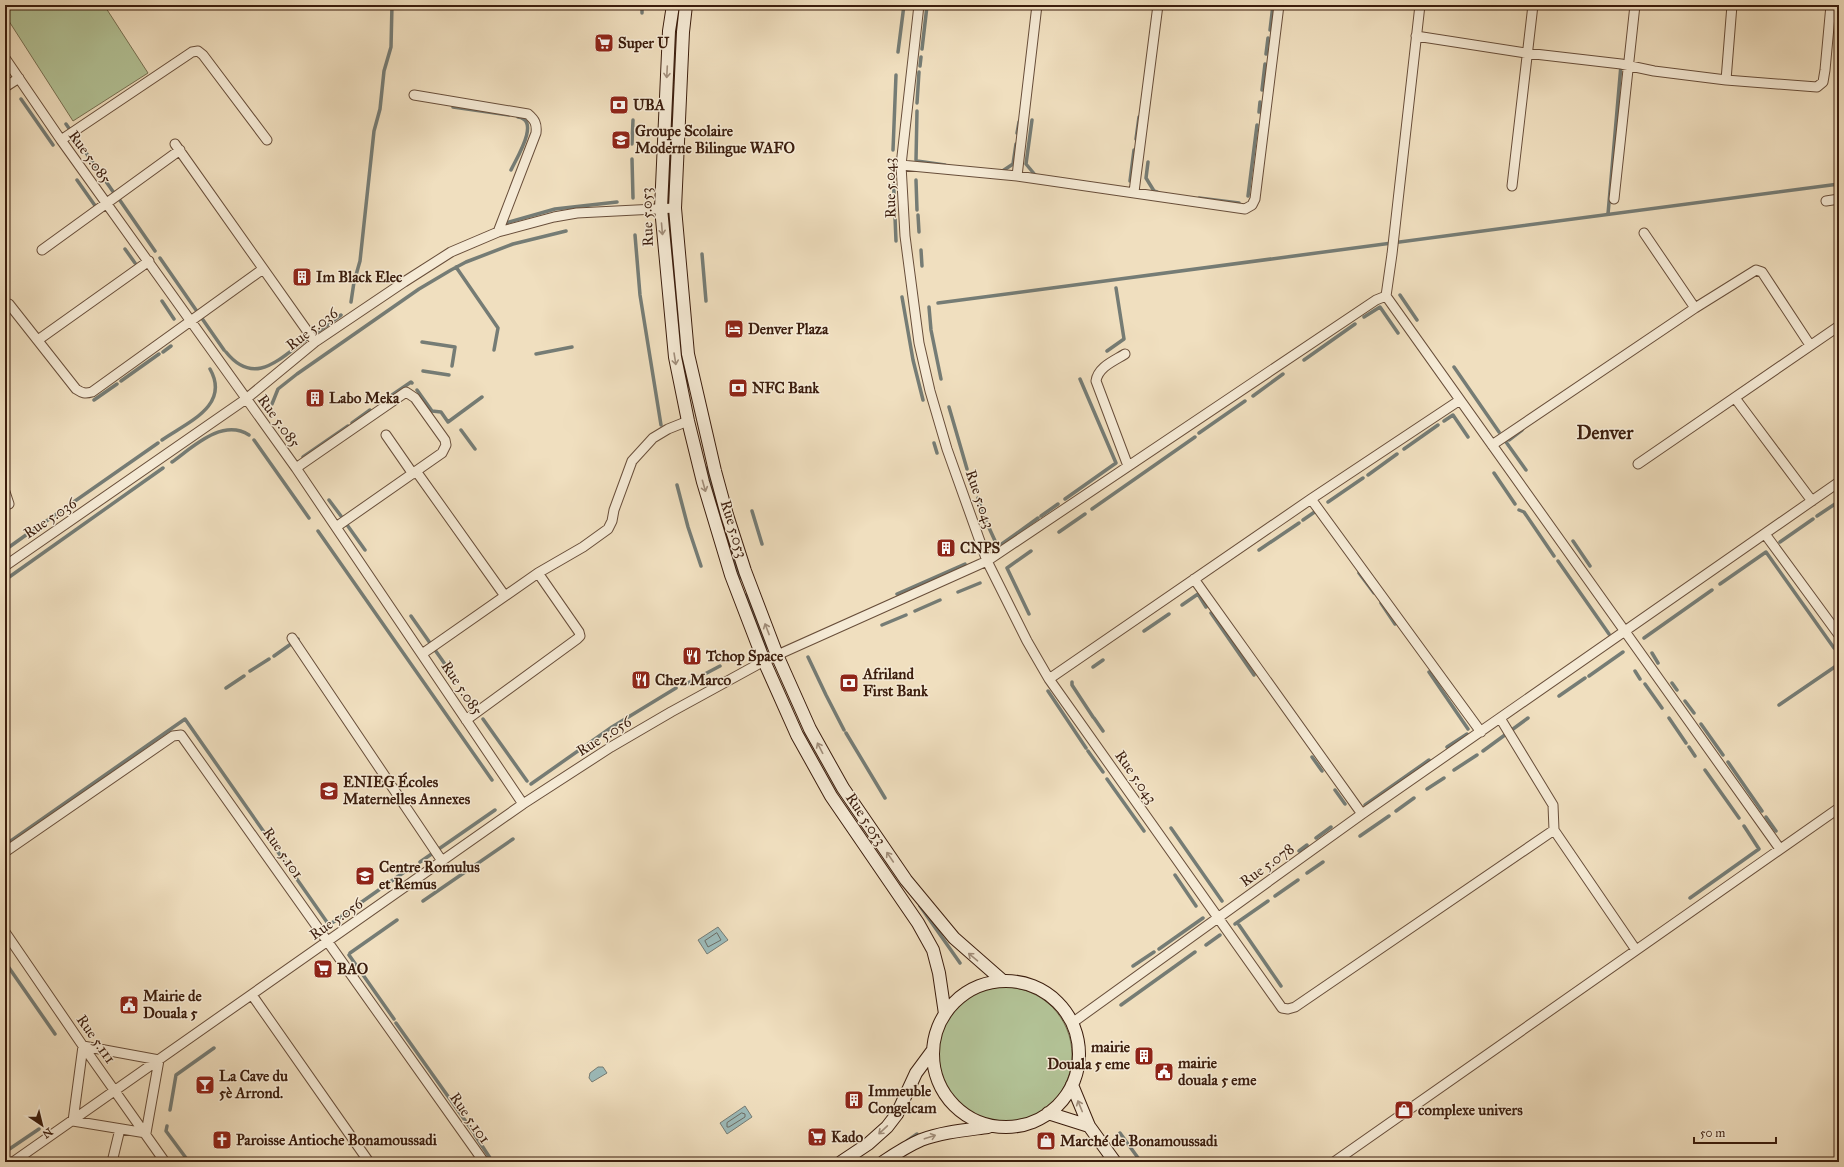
<svg xmlns="http://www.w3.org/2000/svg" width="1844" height="1167" font-family="'IM FELL Great Primer',serif">
	<style>
		.green { fill: #b3c397; stroke: #777052 }
		.water { fill: #9cbbba; stroke: #757c75 }
		.lines { fill: none; stroke-linecap: round; stroke-linejoin: round }
		.shore { stroke: #6c6c64; stroke-width: 1 }
		.stream { stroke: #757c75; stroke-width: 3.5 }
		.street-casing { stroke: #684e3a; stroke-width: 11 }
		.secondary-casing { stroke: #3b1d0d; stroke-width: 14 }
		.street { stroke: #f5ead5; stroke-width: 9 }
		.secondary { stroke: #f5ead5; stroke-width: 12 }
		.oneway { stroke: #a18e7b }
		.labels { text-anchor: middle; dominant-baseline: central; stroke-width: 3; stroke-linejoin: round; paint-order: stroke }
		.poi-label { font-size: 15px; font-weight: bold; fill: #3b1d0d; stroke: #f5ead5; text-anchor: start }
		.street-label { font-size: 15px; fill: #3b1d0d; stroke: #f5ead5 }
		.district-label { font-size: 19px; font-weight: bold; fill: #3b1d0d; stroke: #f5ead5 }
	</style>
	<rect width="100%" height="100%" fill="#f0dfbf"/>
	<filter id="stains"><feTurbulence type="fractalNoise" baseFrequency=".005" numOctaves="4"/><feColorMatrix values="0 0 0 0 .2 0 0 0 0 .09 0 0 0 0 .02 0 0 0 .5 -.17"/></filter>
	<radialGradient id="worn" r=".72"><stop offset=".6" stop-color="#630" stop-opacity="0"/><stop offset="1" stop-color="#630" stop-opacity=".3"/></radialGradient>
	<path class="green" d="M 8,5 L 104,5 L 148,73 L 73,121 L 5,15 L 5,7 Z
		M936 1055a68 68 0 1 1 136 0a68 68 0 1 1-136 0Z"/>
	<path class="water" d="M 718,927 L 728,940 L 707,954 L 698,940 Z
		M 598,1067 L 603,1067 L 607,1073 L 592,1082 L 589,1078 L 590,1073 Z
		M 745,1106 L 752,1117 L 727,1134 L 720,1123 Z"/>
	<g class="lines">
		<path class="shore" d="M 717,933 L 721,940 L 708,947 L 705,941 Z
			M 742,1113 L 745,1114 L 745,1117 L 729,1127 L 727,1127 L 727,1123 Z"/>
		<path class="stream" d="M 642,13 L 642,5
			M 1270,30 L 1273,5
			M 922,49 L 927,6
			M 898,52 L 904,5
			M 1266,54 L 1268,38
			M 920,66 L 921,57
			M 1262,90 L 1265,64
			M 21,99 L 53,145
			M 917,103 L 919,72
			M 453,107 L 509,115
			M 1259,112 L 1260,102
			M 1032,120 L 1026,164 L 1036,176
			M 66,124 L 114,193
			M 1017,133 L 1019,122
			M 1136,139 L 1139,117
			M 632,144 L 633,120
			M 893,150 L 896,75
			M 632,159 L 633,198
			M 916,160 L 917,111
			M 917,161 L 945,165
			M 1148,162 L 1146,178 L 1154,191 L 1157,192
			M 511,170 C 516,159 541,120 518,117
			M 893,170 L 896,241
			M 1001,172 L 1013,164 L 1016,144
			M 77,180 L 96,207
			M 916,180 L 917,210
			M 1130,181 L 1134,150
			M 1248,196 L 1257,125
			M 1199,198 L 1239,203
			M 119,199 L 155,251
			M 1608,214 L 1621,65
			M 918,215 L 919,232
			M 502,224 L 555,209 L 617,202
			M 635,235 L 640,295 L 661,425
			M 125,249 L 135,263
			M 921,250 L 922,266
			M 702,254 L 706,301
			M 160,258 L 196,310
			M 456,267 L 498,328 L 494,350
			M 1400,295 L 1417,320
			M 902,297 L 913,360 L 923,400
			M 162,301 L 174,319
			M 351,302 L 354,282 L 360,261 L 374,131 L 380,109 L 384,71 L 391,47 L 392,5
			M 938,303 L 1839,184
			M 929,307 L 931,330 L 941,379
			M 201,317 L 224,350
			M 1364,317 L 1380,307 L 1398,333
			M 313,335 L 341,315
			M 422,342 L 455,347 L 452,366
			M 680,344 L 687,387
			M 1107,351 L 1124,339 L 1116,288
			M 163,352 L 171,346
			M 226,352 C 255,388 280,358 308,338
			M 536,354 L 572,347
			M 1304,360 L 1355,324
			M 1454,367 L 1499,432
			M 423,371 L 449,375
			M 121,381 L 159,354
			M 417,390 L 432,411 L 441,412 L 448,422 L 482,397
			M 392,395 L 411,382 L 412,383
			M 1253,396 L 1283,374
			M 94,400 L 117,384
			M 272,404 L 278,389 L 297,374 L 419,289 L 451,270 L 466,262 L 513,244 L 566,231
			M 949,407 L 967,469
			M 1444,421 L 1453,415 L 1468,437
			M 352,423 L 370,410
			M 461,430 L 475,449
			M 1199,433 L 1245,401
			M 162,440 C 186,423 231,406 210,369
			M 254,440 L 309,518
			M 1509,440 L 1522,430
			M 1506,442 L 1526,470
			M 934,443 L 937,453
			M 1404,449 L 1438,425
			M 303,457 L 348,426
			M 172,462 C 193,447 222,418 249,435
			M 706,468 L 715,500
			M 1494,473 L 1515,504
			M 1368,475 L 1397,454
			M 677,485 L 688,527 L 701,566
			M 978,498 L 982,511
			M 1065,499 L 1116,463 L 1080,379
			M 329,500 L 341,516
			M 1328,502 L 1363,478
			M 1092,509 L 1195,437
			M 1519,510 L 1524,512 L 1554,556
			M 752,511 L 762,544
			M 1041,516 L 1058,504
			M 1817,516 L 1835,504
			M 985,519 L 996,543
			M 1303,520 L 1316,511 L 1318,513
			M 345,522 L 365,550
			M 35,529 L 158,443
			M 318,531 L 492,780
			M 1059,532 L 1085,514
			M 724,533 L 740,578
			M 1573,541 L 1590,566
			M 1780,542 L 1813,519
			M 999,546 L 1038,518
			M 5,550 L 33,530
			M 1259,550 L 1299,523
			M 1558,561 L 1609,634
			M 1359,573 L 1374,593
			M 5,580 L 163,468
			M 1720,584 L 1766,552 L 1834,648
			M 958,592 L 980,583
			M 897,594 L 965,564
			M 746,595 L 767,647
			M 1381,603 L 1395,624
			M 1182,605 L 1198,594 L 1206,607
			M 915,611 L 940,600
			M 1211,613 L 1254,675
			M 1029,614 L 1007,568 L 1031,551
			M 411,616 L 430,643
			M 882,625 L 906,615
			M 1144,631 L 1169,614
			M 1644,638 L 1712,590
			M 435,650 L 454,677
			M 1652,653 L 1658,663
			M 274,656 L 298,639
			M 808,657 L 826,695 L 844,730
			M 1093,667 L 1103,660
			M 250,671 L 269,659
			M 1635,671 L 1640,679
			M 1429,672 L 1468,729
			M 1589,676 L 1623,652
			M 1072,682 L 1072,685 L 1093,717
			M 1672,683 L 1677,690
			M 1645,684 L 1662,708
			M 684,685 L 720,666
			M 226,688 L 244,676
			M 1048,691 L 1086,748
			M 1559,696 L 1585,678
			M 1685,701 L 1694,713
			M 1779,705 L 1839,664
			M 1094,718 L 1103,731
			M 1669,718 L 1686,743
			M 483,719 L 527,781
			M 1701,724 L 1723,755
			M 846,733 L 885,798
			M 1447,747 L 1467,734
			M 1689,747 L 1695,756
			M 1088,751 L 1103,772
			M 1483,751 L 1528,718
			M 1312,757 L 1322,771
			M 1728,762 L 1762,811
			M 1454,770 L 1477,755
			M 1705,770 L 1739,818
			M 1107,779 L 1144,831
			M 531,784 L 612,727 L 676,688
			M 1427,789 L 1444,778
			M 1335,790 L 1345,804
			M 1365,805 L 1429,760
			M 1396,811 L 1414,798
			M 1766,817 L 1776,831
			M 1171,828 L 1222,901
			M 1360,836 L 1389,816
			M 1316,838 L 1331,827
			M 5,845 L 185,719 L 329,925 L 410,868
			M 1299,851 L 1307,845
			M 420,862 L 495,810
			M 1307,873 L 1323,862
			M 1175,875 L 1196,906
			M 1275,896 L 1298,880
			M 1690,898 L 1759,849 L 1744,826
			M 423,901 L 513,839
			M 920,906 L 960,963
			M 1235,924 L 1268,901
			M 1239,925 L 1281,986
			M 1206,945 L 1220,935
			M 1159,949 L 1203,918
			M 350,953 L 397,920
			M 349,955 L 394,1019
			M 5,962 L 55,1034
			M 1133,966 L 1154,952
			M 1121,1005 L 1195,952
			M 396,1023 L 474,1133
			M 170,1110 L 176,1075 L 214,1048
			M 167,1126 L 166,1131 L 189,1162
			M 1120,1133 L 1141,1162
			M 475,1135 L 490,1158 L 489,1162
			M 907,1141 L 917,1134
			M 5,1152 L 39,1129
			M 460,1162 L 464,1159"/>
		<defs>
			<path id="street" d="M 919,5 L 901,165 L 905,236 L 919,343 L 930,391 L 947,449 L 987,561 L 1027,641 L 1049,679 L 1282,1008 L 1288,1009 L 1295,1007 L 1554,830
				M 1420,5 L 1392,254 L 1386,296 L 1780,849
				M 1416,36 L 1526,53 L 1621,64 L 1654,71 L 1726,80 L 1817,87 L 1823,82 L 1825,70 L 1831,5
				M 5,58 L 61,140 L 296,468 L 523,804
				M 1726,80 L 1732,5
				M 5,87 L 19,78
				M 414,95 L 528,114 C 535,120 537,124 536,133 L 498,232
				M 61,140 L 192,52 L 198,51 L 203,55 L 267,140
				M 175,144 L 315,342
				M 901,165 L 1017,176 L 1245,209 L 1252,205 L 1255,199 L 1279,5
				M 1017,176 L 1037,5
				M 1512,186 L 1533,5
				M 1134,192 L 1158,5
				M 1614,199 L 1635,5
				M 1826,201 L 1839,199
				M 1644,233 L 1695,308
				M 42,250 L 180,150
				M 9,304 L 76,389 C 82,393 85,394 92,392 L 263,269
				M 38,340 L 149,261
				M 1125,354 C 1114,361 1098,367 1096,381 L 1128,466
				M 1735,398 L 1812,501
				M 386,435 L 413,474
				M 1492,445 L 1695,308 L 1756,270 L 1762,272 L 1810,345
				M 1638,464 L 1839,326
				M 296,468 L 406,392 L 415,398 L 445,440 L 446,445 L 442,453 L 336,527
				M 416,471 L 505,596
				M 5,492 L 9,504
				M 1311,499 L 1481,732
				M 1765,534 L 1839,635
				M 5,566 L 246,399 L 315,342 L 404,282 L 451,252 L 498,232 L 554,217 L 577,213 L 675,208
				M 1194,579 L 1362,814
				M 292,638 L 442,861
				M 422,654 L 538,573 L 583,547 L 608,529 L 612,521 L 614,510 L 632,461 L 653,438 L 668,429 L 688,421
				M 1049,679 L 1311,499 L 1460,400
				M 1500,718 L 1553,805 L 1554,830 L 1636,950
				M 466,720 L 577,639 L 580,636 L 579,632 L 538,573
				M 5,852 L 173,736 L 181,735 L 484,1162
				M 5,932 L 83,1046 L 165,1162
				M 252,995 L 369,1162
				M 1072,1023 L 1362,814 L 1839,482
				M 83,1046 L 159,1060 L 146,1133 L 73,1121 Z
				M 13,1162 L 523,804 L 611,747 L 671,712 L 764,661 L 987,561 L 1376,300 L 1386,296
				M 112,1162 L 120,1129
				M 1334,1162 L 1839,808"/>
			<path id="secondary" d="M 673,5 L 669,31 L 661,208 L 675,357 L 688,421 L 703,482 L 731,575 L 764,661 L 797,735 L 831,796 L 918,923 L 933,950 L 939,973 L 945,1014
				M 686,5 L 683,32 L 675,208 L 688,354 L 715,471 L 727,515 L 745,571 L 777,655 L 810,729 L 843,788 L 906,880 L 954,938 L 1003,981
				M933 1054a73 73 0 1 1 146 0a73 73 0 1 1-146 0Z
				M 1072,1085 L 1089,1126 L 1115,1162
				M 1048,1113 L 1089,1126
				M 841,1162 L 868,1144 L 887,1127 L 897,1114 L 916,1073 L 933,1050
				M 883,1162 C 895,1154 907,1146 921,1140 C 942,1132 966,1130 988,1127"/>
		</defs>
		<use href="#street" class="street-casing"/>
		<use href="#secondary" class="secondary-casing"/>
		<use href="#street" class="street"/>
		<use href="#secondary" class="secondary"/>
	</g>
	<defs><path id="oneway-shaft" d="M-6 0H5M1.5-3L5.5 0L1.5 3" fill="none" stroke-width="1.6" stroke-linecap="round" stroke-linejoin="round"/></defs>
	<g class="oneway">
		<use href="#oneway-shaft" transform="translate(667 72) rotate(93)"/>
		<use href="#oneway-shaft" transform="translate(662 229) rotate(85)"/>
		<use href="#oneway-shaft" transform="translate(675 359) rotate(81)"/>
		<use href="#oneway-shaft" transform="translate(704 486) rotate(74)"/>
		<use href="#oneway-shaft" transform="translate(767 629) rotate(-111)"/>
		<use href="#oneway-shaft" transform="translate(820 748) rotate(-117)"/>
		<use href="#oneway-shaft" transform="translate(890 857) rotate(-124)"/>
		<use href="#oneway-shaft" transform="translate(973 957) rotate(-140)"/>
		<use href="#oneway-shaft" transform="translate(1080 1106) rotate(-112)"/>
		<use href="#oneway-shaft" transform="translate(883 1130) rotate(137)"/>
		<use href="#oneway-shaft" transform="translate(930 1137) rotate(-18)"/>
	</g>
	<defs>
		<symbol id="supermarket-square" viewBox="-11 -11 22 22"><rect x="-9" y="-9" width="18" height="18" rx="4" fill="#8f2418" stroke="#f5ead5"/><path d="M-6-5.5h2.5l.6 2H6L4.5 2H-2.5L-4.4-4H-6ZM-1.5 3.2a1.3 1.3 0 1 0 .1 0ZM3 3.2a1.3 1.3 0 1 0 .1 0Z" fill="#fff"/></symbol>
		<symbol id="bank-square" viewBox="-11 -11 22 22"><rect x="-9" y="-9" width="18" height="18" rx="4" fill="#8f2418" stroke="#f5ead5"/><path d="M-6-4H6V4H-6ZM0-2.3a2.3 2.3 0 1 0 0 4.6a2.3 2.3 0 1 0 0-4.6Z" fill="#fff"/></symbol>
		<symbol id="school-square" viewBox="-11 -11 22 22"><rect x="-9" y="-9" width="18" height="18" rx="4" fill="#8f2418" stroke="#f5ead5"/><path d="M0-5L7-2L0 1L-7-2ZM-4 1L0 2.5L4 1V4Q0 6-4 4Z" fill="#fff"/></symbol>
		<symbol id="building-square" viewBox="-11 -11 22 22"><rect x="-9" y="-9" width="18" height="18" rx="4" fill="#8f2418" stroke="#f5ead5"/><path d="M-4-6H4V6H1V3H-1V6H-4ZM-2.5-4.3h1.7v1.8h-1.7ZM.8-4.3h1.7v1.8H.8ZM-2.5-1h1.7V.8h-1.7ZM.8-1h1.7V.8H.8Z" fill="#fff"/></symbol>
		<symbol id="hotel-square" viewBox="-11 -11 22 22"><rect x="-9" y="-9" width="18" height="18" rx="4" fill="#8f2418" stroke="#f5ead5"/><path d="M-6-4.5h1.5V1H6V5H4.5V3h-9V5H-6ZM-4 0a1.8 1.8 0 1 1 3.6 0ZM.5 0V-2.5h3Q6-2.5 6 0Z" fill="#fff"/></symbol>
		<symbol id="restaurant-square" viewBox="-11 -11 22 22"><rect x="-9" y="-9" width="18" height="18" rx="4" fill="#8f2418" stroke="#f5ead5"/><path d="M-5-6h1v4h1v-4h1v4h1v-4h1v5L-1.5 .5V6h-2V.5L-5-1ZM5-6V6H3V1.5H1.5Q1.5-4 5-6Z" fill="#fff"/></symbol>
		<symbol id="civic-square" viewBox="-11 -11 22 22"><rect x="-9" y="-9" width="18" height="18" rx="4" fill="#8f2418" stroke="#f5ead5"/><path d="M-.6-6.5H3V-4.5H.6V-3L4-1V1h2V6H-6V1h2V-1L-.6-3ZM-1.2 2.5V6h2.4V2.5Z" fill="#fff"/></symbol>
		<symbol id="bar-square" viewBox="-11 -11 22 22"><rect x="-9" y="-9" width="18" height="18" rx="4" fill="#8f2418" stroke="#f5ead5"/><path d="M-6-5H6L.8 .8V4.5H3.5V6h-7V4.5H-.8V.8Z" fill="#fff"/></symbol>
		<symbol id="shop-square" viewBox="-11 -11 22 22"><rect x="-9" y="-9" width="18" height="18" rx="4" fill="#8f2418" stroke="#f5ead5"/><path d="M-5-2.5h2.3a2.7 3.5 0 0 1 5.4 0H5L5.5 6h-11ZM-1.5-2.5h3a1.5 2.3 0 0 0-3 0Z" fill="#fff"/></symbol>
		<symbol id="church-square" viewBox="-11 -11 22 22"><rect x="-9" y="-9" width="18" height="18" rx="4" fill="#8f2418" stroke="#f5ead5"/><path d="M-1.2-6h2.4v3.5h3.3v2.4h-3.3V6h-2.4V-.1h-3.3v-2.4h3.3Z" fill="#fff"/></symbol>
	</defs>
	<g fill-rule="evenodd">
		<use href="#supermarket-square" x="593" y="32" width="22" height="22"/>
		<use href="#bank-square" x="608" y="94" width="22" height="22"/>
		<use href="#school-square" x="610" y="129" width="22" height="22"/>
		<use href="#building-square" x="291" y="266" width="22" height="22"/>
		<use href="#hotel-square" x="723" y="318" width="22" height="22"/>
		<use href="#bank-square" x="727" y="377" width="22" height="22"/>
		<use href="#building-square" x="304" y="387" width="22" height="22"/>
		<use href="#building-square" x="935" y="537" width="22" height="22"/>
		<use href="#restaurant-square" x="681" y="645" width="22" height="22"/>
		<use href="#restaurant-square" x="630" y="669" width="22" height="22"/>
		<use href="#bank-square" x="838" y="672" width="22" height="22"/>
		<use href="#school-square" x="318" y="780" width="22" height="22"/>
		<use href="#school-square" x="354" y="865" width="22" height="22"/>
		<use href="#supermarket-square" x="312" y="958" width="22" height="22"/>
		<use href="#civic-square" x="118" y="994" width="22" height="22"/>
		<use href="#building-square" x="1133" y="1045" width="22" height="22"/>
		<use href="#civic-square" x="1153" y="1061" width="22" height="22"/>
		<use href="#bar-square" x="194" y="1074" width="22" height="22"/>
		<use href="#building-square" x="843" y="1089" width="22" height="22"/>
		<use href="#shop-square" x="1393" y="1099" width="22" height="22"/>
		<use href="#supermarket-square" x="806" y="1126" width="22" height="22"/>
		<use href="#church-square" x="211" y="1129" width="22" height="22"/>
		<use href="#shop-square" x="1035" y="1130" width="22" height="22"/>
	</g>
	<g class="labels">
		<g class="poi-label">
			<text x="618" y="43">Super U</text>
			<text x="633" y="105">UBA</text>
			<text x="635" y="131">Groupe Scolaire<tspan x="635" dy="17">Moderne Bilingue WAFO</tspan></text>
			<text x="316" y="277">Im Black Elec</text>
			<text x="748" y="329">Denver Plaza</text>
			<text x="752" y="388">NFC Bank</text>
			<text x="329" y="398">Labo Meka</text>
			<text x="960" y="548">CNPS</text>
			<text x="706" y="656">Tchop Space</text>
			<text x="863" y="674">Afriland<tspan x="863" dy="17">First Bank</tspan></text>
			<text x="655" y="680">Chez Marco</text>
			<text x="343" y="782">ENIEG Écoles<tspan x="343" dy="17">Maternelles Annexes</tspan></text>
			<text x="379" y="867">Centre Romulus<tspan x="379" dy="17">et Remus</tspan></text>
			<text x="337" y="969">BAO</text>
			<text x="143" y="996">Mairie de<tspan x="143" dy="17">Douala 5</tspan></text>
			<text x="1130" y="1047" text-anchor="end">mairie<tspan x="1130" dy="17">Douala 5 eme</tspan></text>
			<text x="1178" y="1063">mairie<tspan x="1178" dy="17">douala 5 eme</tspan></text>
			<text x="219" y="1076">La Cave du<tspan x="219" dy="17">5è Arrond.</tspan></text>
			<text x="868" y="1091">Immeuble<tspan x="868" dy="17">Congelcam</tspan></text>
			<text x="1418" y="1110">complexe univers</text>
			<text x="831" y="1137">Kado</text>
			<text x="236" y="1140">Paroisse Antioche Bonamoussadi</text>
			<text x="1060" y="1141">Marché de Bonamoussadi</text>
		</g>
		<g class="street-label">
			<text transform="translate(90 157) rotate(54)">Rue 5.085</text>
			<text transform="translate(890 188) rotate(-91)">Rue 5.043</text>
			<text transform="translate(647 217) rotate(-92)">Rue 5.053</text>
			<text transform="translate(312 329) rotate(-37)">Rue 5.036</text>
			<text transform="translate(279 421) rotate(54)">Rue 5.085</text>
			<text transform="translate(980 499) rotate(71)">Rue 5.043</text>
			<text transform="translate(50 518) rotate(-34)">Rue 5.036</text>
			<text transform="translate(734 529) rotate(73)">Rue 5.053</text>
			<text transform="translate(462 688) rotate(56)">Rue 5.085</text>
			<text transform="translate(604 736) rotate(-32)">Rue 5.056</text>
			<text transform="translate(1136 777) rotate(55)">Rue 5.043</text>
			<text transform="translate(866 819) rotate(56)">Rue 5.053</text>
			<text transform="translate(283 853) rotate(55)">Rue 5.101</text>
			<text transform="translate(1267 865) rotate(-36)">Rue 5.078</text>
			<text transform="translate(336 919) rotate(-35)">Rue 5.056</text>
			<text transform="translate(96 1039) rotate(55)">Rue 5.111</text>
			<text transform="translate(470 1118) rotate(55)">Rue 5.101</text>
		</g>
		<g class="district-label">
			<text x="1605" y="432">Denver</text>
		</g>
	</g>
	<rect width="1844" height="1167" fill="none" stroke="#f0dfbf" stroke-width="20"/>
	<rect x="6" y="6" width="1832" height="1155" fill="none" stroke="#3b1d0d" stroke-width="2"/>
	<rect x="10" y="10" width="1824" height="1147" fill="none" stroke="#3b1d0d"/>
	<g transform="translate(42 1125) rotate(145)" stroke="#f5ead5" stroke-width="3" paint-order="stroke">
	<path d="M0-3L7 15L0 10L-7 15Z" fill="#3b1d0d"/>
	<text y="-6" font-size="11" font-weight="bold" text-anchor="middle" fill="#3b1d0d">N</text>
	</g>
	<path d="M1694 1137v6h82v-6" fill="none" stroke="#3b1d0d" stroke-width="2"/>
	<text x="1700" y="1137" font-size="12" fill="#3b1d0d" stroke="#f5ead5" stroke-width="3" paint-order="stroke">50 m</text>
	<rect width="100%" height="100%" filter="url(#stains)"/>
	<rect width="100%" height="100%" fill="url(#worn)"/>
</svg>
